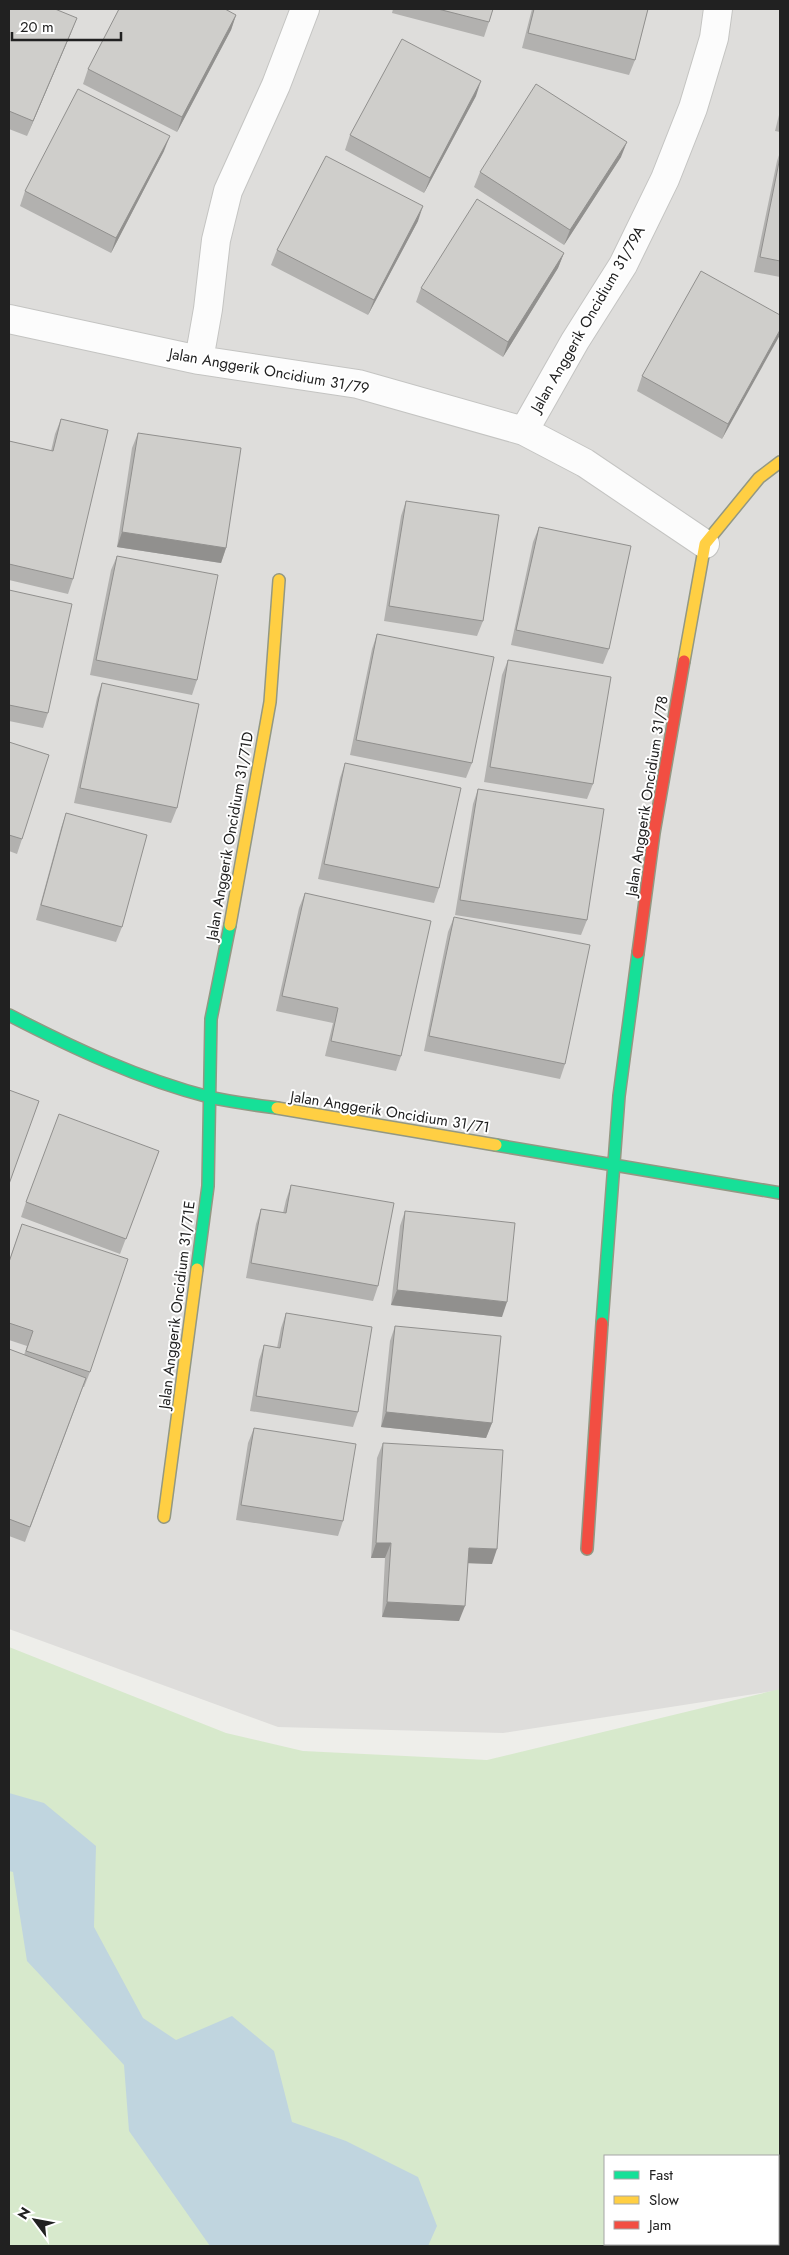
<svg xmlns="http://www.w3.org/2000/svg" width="789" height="2255" font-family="Jost,sans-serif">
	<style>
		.residential { fill: #dedddb }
		.grass { fill: #d7e9cc; fill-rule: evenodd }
		.water { fill: #c0d5df }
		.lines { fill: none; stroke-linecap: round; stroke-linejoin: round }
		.street-casing { stroke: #c4c4c2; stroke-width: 30 }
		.fast-casing { stroke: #939883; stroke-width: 14 }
		.slow-casing { stroke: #939883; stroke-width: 14 }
		.jam-casing { stroke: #939883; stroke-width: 14 }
		.street { stroke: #fcfcfc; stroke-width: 28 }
		.fast { stroke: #16e098; stroke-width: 11 }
		.slow { stroke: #ffcf43; stroke-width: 11 }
		.jam { stroke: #f24e42; stroke-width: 11 }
		.wall { fill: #b2b1af }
		.shaded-wall { fill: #91908e }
		.building { fill: #cfcecb; stroke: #91908e }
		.labels { text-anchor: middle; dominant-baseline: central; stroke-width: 4; stroke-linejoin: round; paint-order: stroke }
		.street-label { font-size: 15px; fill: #212121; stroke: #fff }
	</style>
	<rect width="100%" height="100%" fill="#eeeeea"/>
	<path class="residential" d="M 9,9 L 780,9 L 780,1690 L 503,1733 L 278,1727 L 9,1629 Z"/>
	<path class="grass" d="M 9,1647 L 226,1733 L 303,1751 L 487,1760 L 780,1689 L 780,2246 L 9,2246 ZM 605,2156 L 778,2156 L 778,2244 L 605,2244 Z"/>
	<path class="water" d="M 9,1793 L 44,1803 L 96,1846 L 94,1927 L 143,2018 L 176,2040 L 232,2016 L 274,2051 L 292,2122 L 346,2141 L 418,2177 L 437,2226 L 428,2246 L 210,2246 L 129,2131 L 124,2065 L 27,1961 L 13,1872 L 9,1871 Z"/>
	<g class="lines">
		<defs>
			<path id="street" d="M 9,319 L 199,360 L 358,384 L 524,431 L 585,463 L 705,544
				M 199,360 L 208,309 L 216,240 L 228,191 L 276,85 L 305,9
				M 524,431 L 575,341 L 623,265 L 665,179 L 693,108 L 714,38 L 718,9"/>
			<path id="fast" d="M 9,1015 C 73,1048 139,1079 209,1097 C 231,1102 255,1105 277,1108
				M 496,1145 L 780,1193
				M 197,1269 L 208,1186 L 211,1019 L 230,925
				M 602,1323 L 619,1096 L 638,953"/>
			<path id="slow" d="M 684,661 L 705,544 L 759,478 L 780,462
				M 230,925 L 270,702 L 279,580
				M 277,1108 L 496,1145
				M 164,1517 L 197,1269"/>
			<path id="jam" d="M 638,953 L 654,833 L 684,661
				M 587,1549 L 602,1323"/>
		</defs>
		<use href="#street" class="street-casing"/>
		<use href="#fast" class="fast-casing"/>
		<use href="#slow" class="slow-casing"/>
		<use href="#jam" class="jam-casing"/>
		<use href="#street" class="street"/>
		<use href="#fast" class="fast"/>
		<use href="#slow" class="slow"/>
		<use href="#jam" class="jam"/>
	</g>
	<path class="wall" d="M 9,9 L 71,33 L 27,136 L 9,129 Z
		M 393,9 L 493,9 L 489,22 L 484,37 L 392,13 Z
		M 532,9 L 648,9 L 635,60 L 629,75 L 522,48 Z
		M 236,15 L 231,30 L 177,132 L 83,84 L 88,69 Z
		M 476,96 L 424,193 L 345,150 L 350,135 Z
		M 780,111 L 780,132 L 775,131 Z
		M 164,151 L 111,253 L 20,206 L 25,191 Z
		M 780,152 L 780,277 L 754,272 L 777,161 Z
		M 621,157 L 564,245 L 474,187 L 480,172 Z
		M 418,221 L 368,315 L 271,265 L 277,250 Z
		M 564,253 L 558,268 L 503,357 L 416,302 L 421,288 Z
		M 780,315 L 722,439 L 637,391 L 642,376 Z
		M 61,419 L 73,579 L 68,594 L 9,580 L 9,441 L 51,451 L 55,434 Z
		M 138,433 L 226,548 L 221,563 L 117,547 L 132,448 Z
		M 406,501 L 483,621 L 477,636 L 384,621 L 401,516 Z
		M 539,527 L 609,649 L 603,664 L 511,645 L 533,542 Z
		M 117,556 L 197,680 L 192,695 L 90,675 L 111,570 Z
		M 9,590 L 48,713 L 43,728 L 9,721 Z
		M 377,634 L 472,763 L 466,778 L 350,755 L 372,649 Z
		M 508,660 L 593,784 L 587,799 L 484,782 L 502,675 Z
		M 102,683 L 177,808 L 171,823 L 74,803 L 97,698 Z
		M 9,742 L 22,839 L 17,854 L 9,851 Z
		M 345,763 L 439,888 L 434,903 L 318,879 L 340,778 Z
		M 478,789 L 587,920 L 581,935 L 455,915 L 473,804 Z
		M 66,813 L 122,927 L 116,942 L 36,920 L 61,828 Z
		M 305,893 L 401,1056 L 396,1071 L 325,1056 L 333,1023 L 276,1011 L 299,908 Z
		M 454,917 L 565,1064 L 560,1079 L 424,1051 L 448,932 Z
		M 159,1151 L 120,1254 L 21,1217 L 26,1202 Z
		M 291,1185 L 378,1286 L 373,1301 L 246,1278 L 256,1224 L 261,1209 L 283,1213 L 286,1200 Z
		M 405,1211 L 502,1317 L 391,1305 L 400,1226 Z
		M 22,1224 L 90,1372 L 84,1387 L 83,1387 L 25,1542 L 9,1536 L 9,1349 L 24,1355 L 27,1346 L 9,1340 L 9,1261 Z
		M 286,1313 L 358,1412 L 353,1427 L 250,1411 L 259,1360 L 264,1345 L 277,1348 L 281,1328 Z
		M 395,1326 L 492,1423 L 486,1438 L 381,1427 L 390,1341 Z
		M 254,1428 L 343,1521 L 338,1536 L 236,1520 L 248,1443 Z
		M 383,1443 L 492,1564 L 468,1563 L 459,1621 L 382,1617 L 385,1558 L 371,1558 L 377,1458 Z"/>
	<path class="shaded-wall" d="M 236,15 L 231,30 L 177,132 L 182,117 Z
		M 77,18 L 71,33 L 27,136 L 33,121 Z
		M 481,81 L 476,96 L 424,193 L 430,178 Z
		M 170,136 L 164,151 L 111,253 L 116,238 Z
		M 627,142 L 621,157 L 564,245 L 570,230 Z
		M 423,206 L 418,221 L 368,315 L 374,300 Z
		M 564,253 L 558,268 L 503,357 L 508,342 Z
		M 780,330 L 780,335 L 722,439 L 728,424 Z
		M 122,532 L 226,548 L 221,563 L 117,547 Z
		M 397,1290 L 507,1302 L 502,1317 L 391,1305 Z
		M 386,1412 L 492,1423 L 486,1438 L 381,1427 Z
		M 376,1543 L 391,1543 L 385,1558 L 371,1558 Z
		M 469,1548 L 497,1549 L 492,1564 L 463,1563 Z
		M 387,1602 L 465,1606 L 459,1621 L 382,1617 Z"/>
	<path class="building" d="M 9,9 L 55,9 L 77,18 L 33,121 L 9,111 Z
		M 119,9 L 225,9 L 236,15 L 182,117 L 88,69 Z
		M 438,9 L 493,9 L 489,22 Z
		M 534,9 L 648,9 L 635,60 L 528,33 Z
		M 402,39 L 481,81 L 430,178 L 350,135 Z
		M 536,84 L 627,142 L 570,230 L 480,172 Z
		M 78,89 L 170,136 L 116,238 L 25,191 Z
		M 326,156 L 423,206 L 374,300 L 277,250 Z
		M 780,157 L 780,261 L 760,257 Z
		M 477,199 L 564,253 L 508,342 L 421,288 Z
		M 701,271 L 780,315 L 780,330 L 728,424 L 642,376 Z
		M 61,419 L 108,430 L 73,579 L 9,564 L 9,441 L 53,451 Z
		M 138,433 L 241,448 L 226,548 L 122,532 Z
		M 406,501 L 499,515 L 483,621 L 389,606 Z
		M 539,527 L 631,546 L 609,649 L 516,630 Z
		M 117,556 L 218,575 L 197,680 L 96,660 Z
		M 9,590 L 72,604 L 48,713 L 9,705 Z
		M 377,634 L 494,657 L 472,763 L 356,740 Z
		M 508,660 L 611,677 L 593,784 L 490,767 Z
		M 102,683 L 199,704 L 177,808 L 80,788 Z
		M 9,742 L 49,755 L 22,839 L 9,835 Z
		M 345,763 L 461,788 L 439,888 L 324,864 Z
		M 478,789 L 604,809 L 587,920 L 460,900 Z
		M 66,813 L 147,835 L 122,927 L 41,905 Z
		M 305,893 L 431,921 L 401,1056 L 331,1041 L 338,1008 L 282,996 Z
		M 454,917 L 590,945 L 565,1064 L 429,1036 Z
		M 9,1090 L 39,1101 L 9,1184 Z
		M 59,1114 L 159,1151 L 126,1239 L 26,1202 Z
		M 291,1185 L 394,1203 L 378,1286 L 251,1263 L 261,1209 L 286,1213 Z
		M 405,1211 L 515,1223 L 507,1302 L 397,1290 Z
		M 22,1224 L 128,1259 L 90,1372 L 26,1351 L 33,1331 L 9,1323 L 9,1262 Z
		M 286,1313 L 372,1327 L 358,1412 L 256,1396 L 264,1345 L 280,1348 Z
		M 395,1326 L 501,1336 L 492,1423 L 386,1412 Z
		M 9,1349 L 86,1378 L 30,1527 L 9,1519 Z
		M 254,1428 L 356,1444 L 343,1521 L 241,1505 Z
		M 383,1443 L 503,1450 L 497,1549 L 469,1548 L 465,1606 L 387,1602 L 391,1543 L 376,1543 Z"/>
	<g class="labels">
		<g class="street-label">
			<text transform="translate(588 319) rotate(-60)">Jalan Anggerik Oncidium 31/79A</text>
			<text transform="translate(269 371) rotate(10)">Jalan Anggerik Oncidium 31/79</text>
			<text transform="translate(647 796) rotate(-81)">Jalan Anggerik Oncidium 31/78</text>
			<text transform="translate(230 836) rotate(-80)">Jalan Anggerik Oncidium 31/71D</text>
			<text transform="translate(390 1112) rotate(9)">Jalan Anggerik Oncidium 31/71</text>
			<text transform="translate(177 1305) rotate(-83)">Jalan Anggerik Oncidium 31/71E</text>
		</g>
	</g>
	<rect width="789" height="2255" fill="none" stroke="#212121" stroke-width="20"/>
	<rect x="604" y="2155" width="175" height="90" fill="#ffffff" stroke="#a6a6a6"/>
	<rect x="614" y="2171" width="25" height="8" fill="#16e098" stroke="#a6a6a6"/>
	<text x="649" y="2180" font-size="15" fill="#212121">Fast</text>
	<rect x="614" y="2196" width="25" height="8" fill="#ffcf43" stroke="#a6a6a6"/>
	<text x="649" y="2205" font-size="15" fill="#212121">Slow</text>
	<rect x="614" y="2221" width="25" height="8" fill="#f24e42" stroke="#a6a6a6"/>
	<text x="649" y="2230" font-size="15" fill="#212121">Jam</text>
	<g transform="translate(35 2220) rotate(302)" stroke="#ffffff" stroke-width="4" paint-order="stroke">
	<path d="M0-4L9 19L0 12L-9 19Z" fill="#212121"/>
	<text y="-8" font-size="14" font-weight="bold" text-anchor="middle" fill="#212121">N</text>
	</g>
	<path d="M12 32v8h109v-8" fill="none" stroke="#212121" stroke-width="2.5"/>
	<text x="20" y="32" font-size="15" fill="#212121" stroke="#ffffff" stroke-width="4" paint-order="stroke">20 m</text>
</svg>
